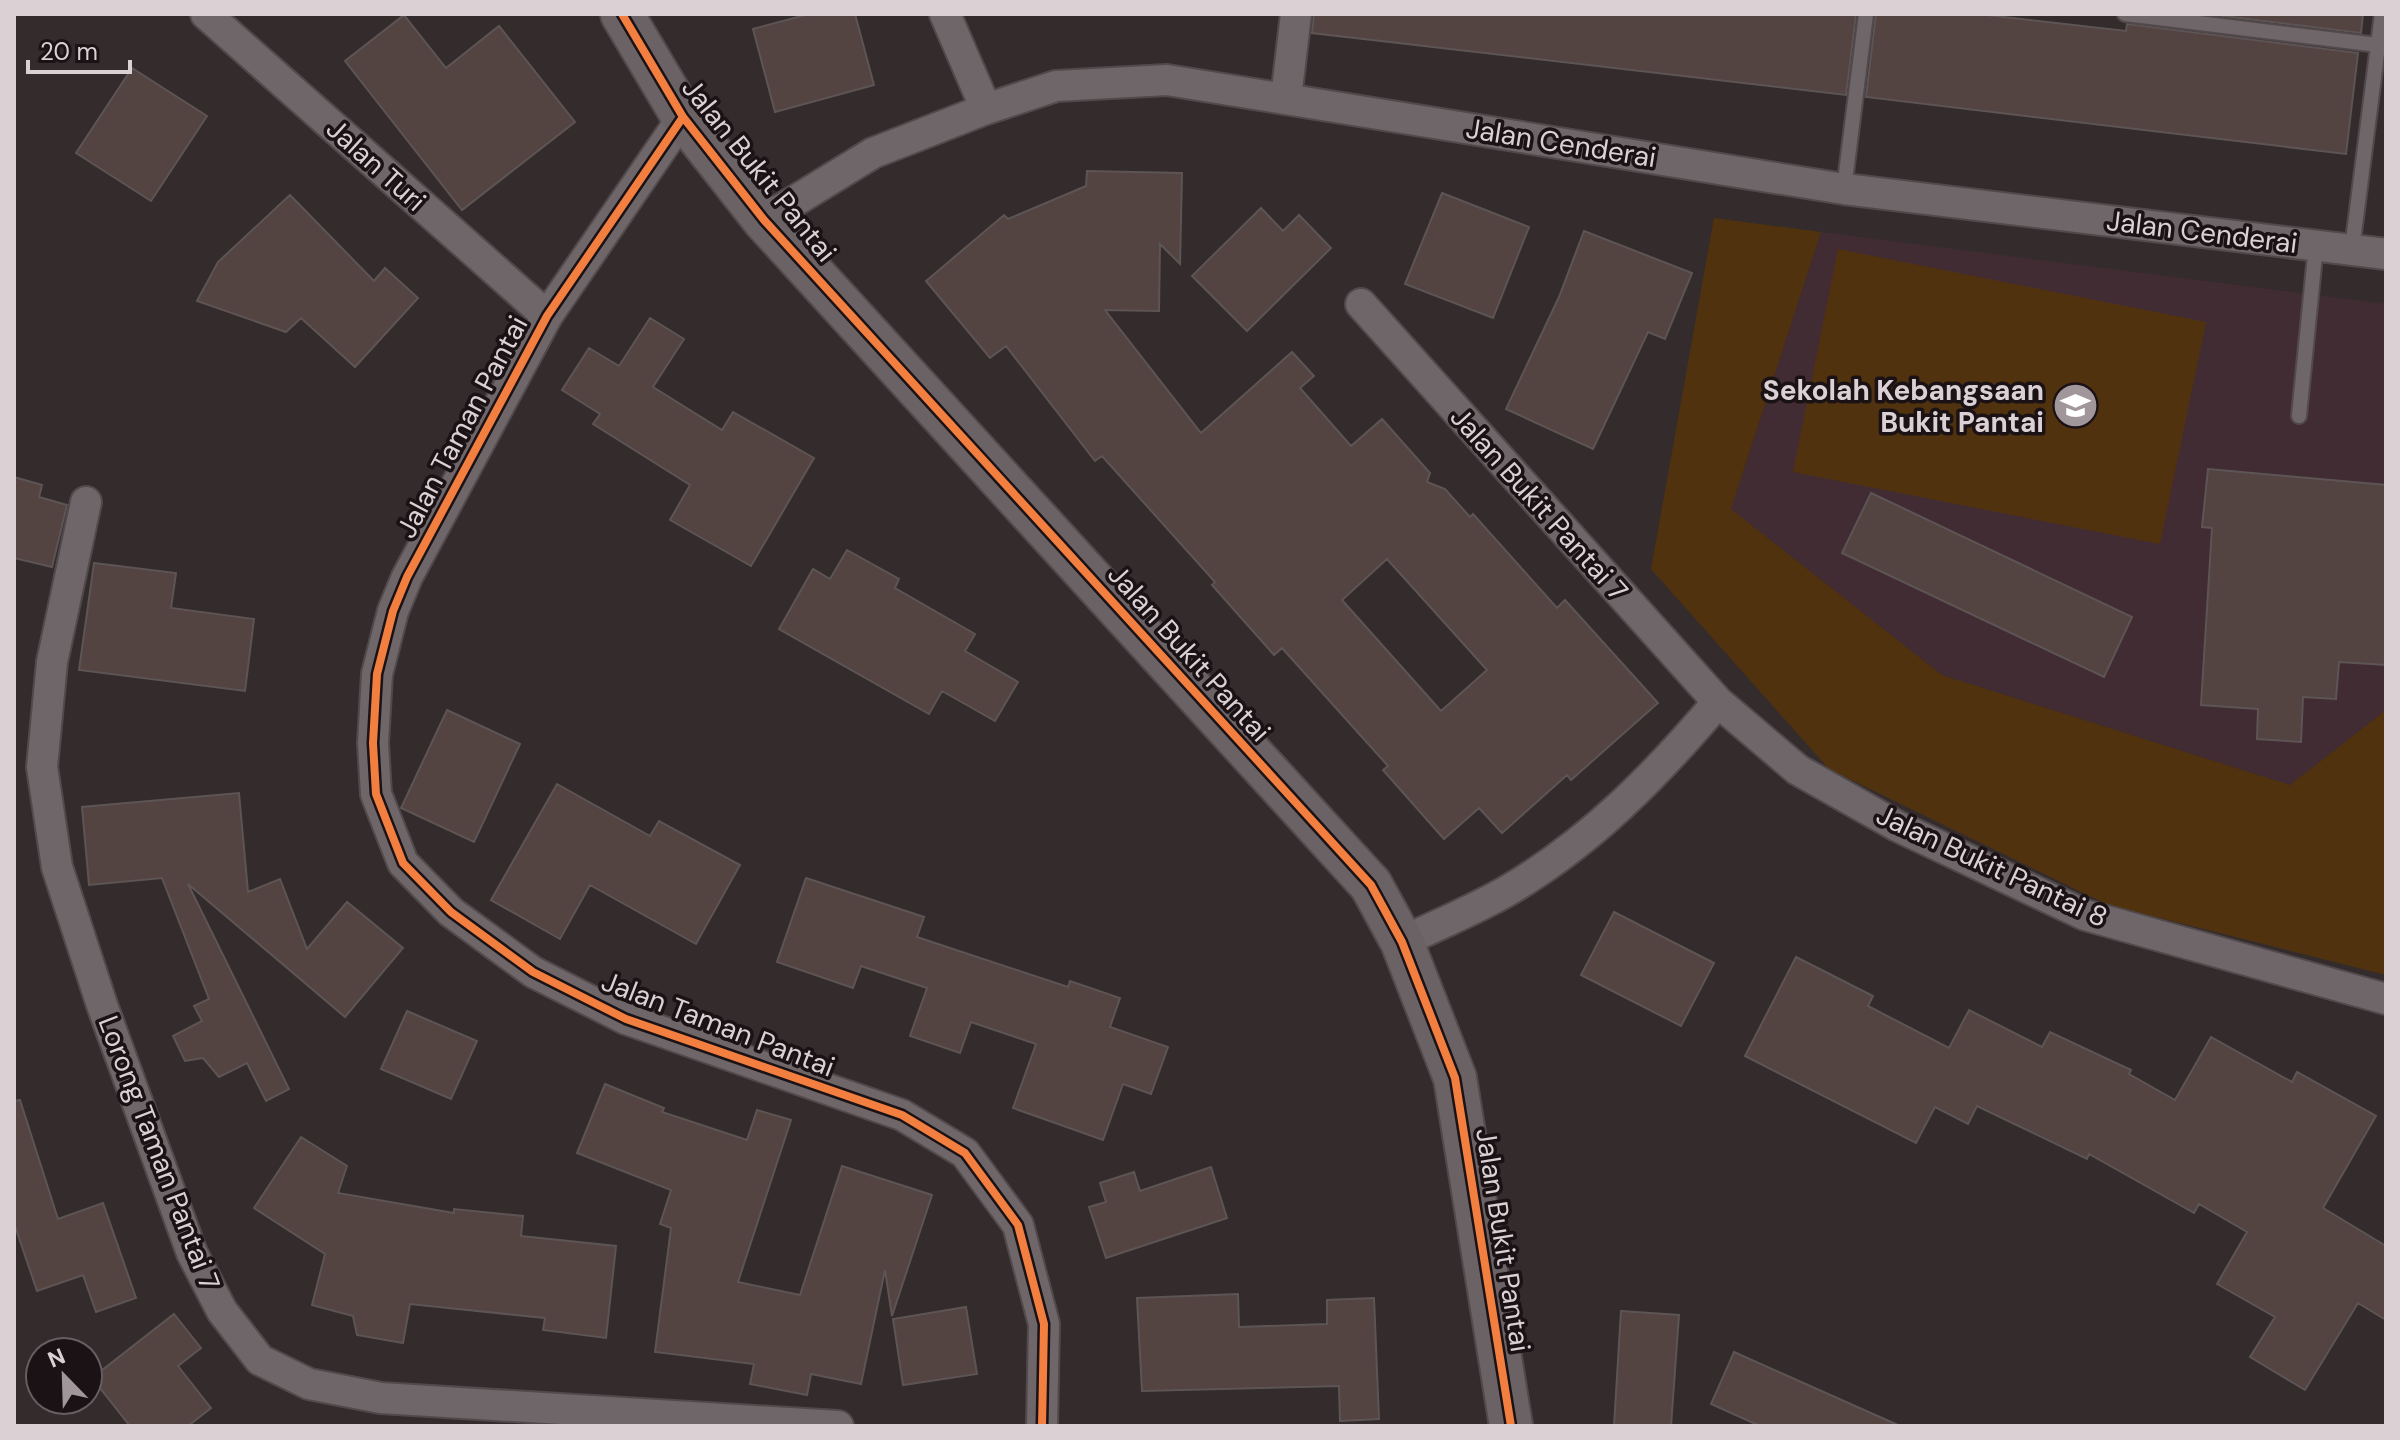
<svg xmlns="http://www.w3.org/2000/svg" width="2400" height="1440" font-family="'DM Sans',sans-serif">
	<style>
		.built { fill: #422c33 }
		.green { fill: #51320f }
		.building { fill: #534341; stroke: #5d5555; stroke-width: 2; fill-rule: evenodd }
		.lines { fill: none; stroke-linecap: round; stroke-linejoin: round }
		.lane-casing { stroke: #51494b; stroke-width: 18 }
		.street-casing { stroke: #51494b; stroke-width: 34 }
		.secondary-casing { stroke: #51494b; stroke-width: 46 }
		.lane { stroke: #6e6668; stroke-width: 14 }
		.street { stroke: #6e6668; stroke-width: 30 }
		.secondary { stroke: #6a6265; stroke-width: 42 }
		.cycleway-casing { stroke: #1a1215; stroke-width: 13 }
		.cycleway { stroke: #f27e40; stroke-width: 8 }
		.labels { text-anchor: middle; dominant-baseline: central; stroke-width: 7; stroke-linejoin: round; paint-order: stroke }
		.street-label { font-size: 28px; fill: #dbd0d3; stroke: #1a1215 }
		.poi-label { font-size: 28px; font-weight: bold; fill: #dbd0d3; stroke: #1a1215; text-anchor: end }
	</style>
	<rect width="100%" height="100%" fill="#342b2d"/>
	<path class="built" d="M 1821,232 L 2386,304 L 2386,710 L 2290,785 L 1942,675 L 1731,509 Z"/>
	<path class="green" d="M 1714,218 L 1821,232 L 1731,509 L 1942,675 L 2290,785 L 2386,710 L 2386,975 L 2108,905 L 1829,769 L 1651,569 Z
		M 1838,249 L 2206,322 L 2160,544 L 1793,472 Z"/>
	<path class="building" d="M 809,14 L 855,14 L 874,85 L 775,112 L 753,29 Z
		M 1314,14 L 1856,14 L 1846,95 L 1312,33 Z
		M 1876,14 L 1978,14 L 2126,31 L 2127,24 L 2358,53 L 2346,154 L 1866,97 Z
		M 2207,14 L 2363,14 L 2361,33 Z
		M 404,15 L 446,68 L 499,26 L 575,122 L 462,210 L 345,61 Z
		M 132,68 L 207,116 L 151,201 L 76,153 Z
		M 1087,171 L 1182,173 L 1180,264 L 1160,244 L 1159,311 L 1105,310 L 1201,433 L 1292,352 L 1314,376 L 1300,388 L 1351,446 L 1382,419 L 1430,473 L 1427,482 L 1445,489 L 1470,517 L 1473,514 L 1557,608 L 1565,600 L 1658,703 L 1571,780 L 1567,775 L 1502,833 L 1479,808 L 1444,839 L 1383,770 L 1388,766 L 1282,648 L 1274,655 L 1212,585 L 1215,582 L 1102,456 L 1095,461 L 1006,346 L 990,358 L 926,281 L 1004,215 L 1008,219 L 1086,186 ZM 1387,559 L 1487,670 L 1441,711 L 1342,600 Z
		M 1442,193 L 1529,227 L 1493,318 L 1405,284 Z
		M 290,195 L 374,281 L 385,268 L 418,298 L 355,367 L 301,318 L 286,332 L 197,301 L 218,262 Z
		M 1261,208 L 1283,231 L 1299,215 L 1331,248 L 1247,331 L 1192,276 Z
		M 1584,231 L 1692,273 L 1665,339 L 1648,332 L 1593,449 L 1506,409 L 1559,297 Z
		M 650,318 L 684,339 L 653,387 L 722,430 L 733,412 L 814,458 L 751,566 L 670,520 L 690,485 L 593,424 L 600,414 L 562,390 L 589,348 L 619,366 Z
		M 2208,469 L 2386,485 L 2386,665 L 2339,662 L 2336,699 L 2303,697 L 2301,742 L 2257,739 L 2258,709 L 2201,705 L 2212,528 L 2202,527 Z
		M 14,477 L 42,485 L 39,497 L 67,505 L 52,567 L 14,558 Z
		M 1871,493 L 2132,617 L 2104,677 L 1842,553 Z
		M 847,550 L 899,579 L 895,588 L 975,634 L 965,651 L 1018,682 L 995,721 L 942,691 L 929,714 L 779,629 L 813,569 L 830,579 Z
		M 94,563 L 176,573 L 171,608 L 254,619 L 245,691 L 79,670 Z
		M 447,710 L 520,744 L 474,842 L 401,808 Z
		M 557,784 L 650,836 L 659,821 L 740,865 L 696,944 L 590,885 L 560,939 L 491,900 Z
		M 239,793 L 248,892 L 280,879 L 307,949 L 347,902 L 403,948 L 345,1017 L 188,884 L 289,1089 L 266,1101 L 247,1063 L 219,1077 L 203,1058 L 185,1061 L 173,1036 L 202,1021 L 194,1006 L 209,999 L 162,878 L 89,885 L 82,807 Z
		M 806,878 L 924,917 L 917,937 L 1068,987 L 1070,981 L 1120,998 L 1110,1027 L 1168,1047 L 1151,1094 L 1123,1084 L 1103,1140 L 1013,1108 L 1036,1044 L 971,1022 L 960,1053 L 910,1036 L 927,988 L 861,966 L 853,988 L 777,962 Z
		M 1614,912 L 1714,963 L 1681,1026 L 1581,975 Z
		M 1796,957 L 1873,996 L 1868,1006 L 1949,1048 L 1969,1010 L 2042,1047 L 2050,1032 L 2131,1070 L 2129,1074 L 2175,1100 L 2211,1037 L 2292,1082 L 2297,1072 L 2376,1116 L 2323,1208 L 2386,1246 L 2386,1320 L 2358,1303 L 2305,1390 L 2250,1357 L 2275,1317 L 2217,1284 L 2247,1232 L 2199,1204 L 2194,1213 L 2089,1154 L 2087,1159 L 1977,1106 L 1968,1124 L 1935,1107 L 1916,1143 L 1745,1056 Z
		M 407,1011 L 477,1041 L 451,1099 L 381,1069 Z
		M 605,1084 L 664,1108 L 662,1112 L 747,1140 L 757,1110 L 791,1120 L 738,1282 L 800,1295 L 842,1166 L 932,1195 L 892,1316 L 885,1270 L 861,1384 L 811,1374 L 807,1395 L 750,1384 L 754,1364 L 655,1352 L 671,1228 L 660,1224 L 671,1190 L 577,1153 Z
		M 20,1100 L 58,1219 L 103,1203 L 136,1298 L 96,1312 L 83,1275 L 37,1291 L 14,1223 L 14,1101 Z
		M 301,1137 L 347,1166 L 338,1193 L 454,1213 L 454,1209 L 523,1216 L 521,1236 L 616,1246 L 606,1338 L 543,1330 L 545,1318 L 410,1304 L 403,1343 L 357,1335 L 353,1316 L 312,1305 L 325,1254 L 254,1208 Z
		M 1211,1167 L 1227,1218 L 1106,1258 L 1089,1207 L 1106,1202 L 1100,1183 L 1134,1172 L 1140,1191 Z
		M 1238,1294 L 1239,1327 L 1327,1324 L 1327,1300 L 1374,1298 L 1379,1419 L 1340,1421 L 1339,1386 L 1142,1391 L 1137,1298 Z
		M 966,1307 L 977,1374 L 903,1385 L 893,1319 Z
		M 1621,1311 L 1679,1315 L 1671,1426 L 1614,1426 Z
		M 174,1314 L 201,1348 L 178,1366 L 211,1408 L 188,1426 L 130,1426 L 92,1378 Z
		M 1734,1352 L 1900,1426 L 1760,1426 L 1711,1404 Z"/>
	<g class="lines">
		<defs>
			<path id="lane" d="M 2125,14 L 2386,46
				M 1844,189 L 1866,14
				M 2352,249 L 2382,14
				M 2299,416 L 2316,245"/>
			<path id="street" d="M 206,14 L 547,316
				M 945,14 L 986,109
				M 1286,98 L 1296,14
				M 683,117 L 547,316 L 407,577 L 393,611 L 377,674 L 373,743 L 376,794 L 403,863 L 451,912 L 533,972 L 626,1019 L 902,1115 L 965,1153 L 1018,1225 L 1044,1324 L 1042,1426
				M 764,220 L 873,153 L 986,109 L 1056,86 L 1167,80 L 1844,189 L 2386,254
				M 1361,304 L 1718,702 L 1798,770 L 1897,826 L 2085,915 L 2386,999
				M 86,502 L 52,662 L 42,767 L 57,867 L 102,1005 L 192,1253 L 222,1311 L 260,1360 L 309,1384 L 381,1398 L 838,1426
				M 1402,942 C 1437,925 1474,910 1507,891 C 1591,842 1656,775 1718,702"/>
			<path id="secondary" d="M 622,14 L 683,117 L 764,220 L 1371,885 L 1402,942 L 1455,1078 L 1511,1426"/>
		</defs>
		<use href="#lane" class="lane-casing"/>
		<use href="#street" class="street-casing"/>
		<use href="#secondary" class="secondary-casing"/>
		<use href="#lane" class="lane"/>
		<use href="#street" class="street"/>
		<use href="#secondary" class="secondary"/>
		<defs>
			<path id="cycleway" d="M 622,14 L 683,117 L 764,220 L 1371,885 L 1402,942 L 1455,1078 L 1511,1426
				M 683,117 L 547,316 L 407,577 L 393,611 L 377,674 L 373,743 L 376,794 L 403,863 L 451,912 L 533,972 L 626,1019 L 902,1115 L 965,1153 L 1018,1225 L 1044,1324 L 1042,1426"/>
		</defs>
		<use href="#cycleway" class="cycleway-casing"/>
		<use href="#cycleway" class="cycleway"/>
	</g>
	<defs>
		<symbol id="school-disc" viewBox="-11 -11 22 22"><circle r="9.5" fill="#a19699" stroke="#1a1215"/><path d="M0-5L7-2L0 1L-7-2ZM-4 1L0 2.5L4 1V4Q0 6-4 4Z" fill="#fff"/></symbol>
	</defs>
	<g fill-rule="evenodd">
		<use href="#school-disc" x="2050" y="380" width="51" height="51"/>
	</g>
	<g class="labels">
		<g class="street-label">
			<text transform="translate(1561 143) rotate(9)">Jalan Cenderai</text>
			<text transform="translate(376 165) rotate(42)">Jalan Turi</text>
			<text transform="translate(759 170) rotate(51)">Jalan Bukit Pantai</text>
			<text transform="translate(2202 232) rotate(7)">Jalan Cenderai</text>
			<text transform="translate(462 427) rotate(-62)">Jalan Taman Pantai</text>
			<text transform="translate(1539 504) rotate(48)">Jalan Bukit Pantai 7</text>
			<text transform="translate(1189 653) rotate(48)">Jalan Bukit Pantai</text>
			<text transform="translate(1992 866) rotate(25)">Jalan Bukit Pantai 8</text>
			<text transform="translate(718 1024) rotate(21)">Jalan Taman Pantai</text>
			<text transform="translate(159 1153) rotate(69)">Lorong Taman Pantai 7</text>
			<text transform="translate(1503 1240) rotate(81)">Jalan Bukit Pantai</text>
		</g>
		<g class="poi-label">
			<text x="2044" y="390">Sekolah Kebangsaan<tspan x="2044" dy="32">Bukit Pantai</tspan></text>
		</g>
	</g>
	<rect width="2400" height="1440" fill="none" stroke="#dbd0d3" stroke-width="32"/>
	<g transform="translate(64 1376) rotate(337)"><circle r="38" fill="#1a1215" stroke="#675e61" stroke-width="2"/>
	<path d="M0-6L14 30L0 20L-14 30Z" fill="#a19699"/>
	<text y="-12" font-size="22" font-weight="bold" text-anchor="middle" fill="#dbd0d3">N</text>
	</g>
	<path d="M28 60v12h102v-12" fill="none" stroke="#dbd0d3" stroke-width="4"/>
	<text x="40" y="60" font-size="24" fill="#dbd0d3" stroke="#1a1215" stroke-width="6" paint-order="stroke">20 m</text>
</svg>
